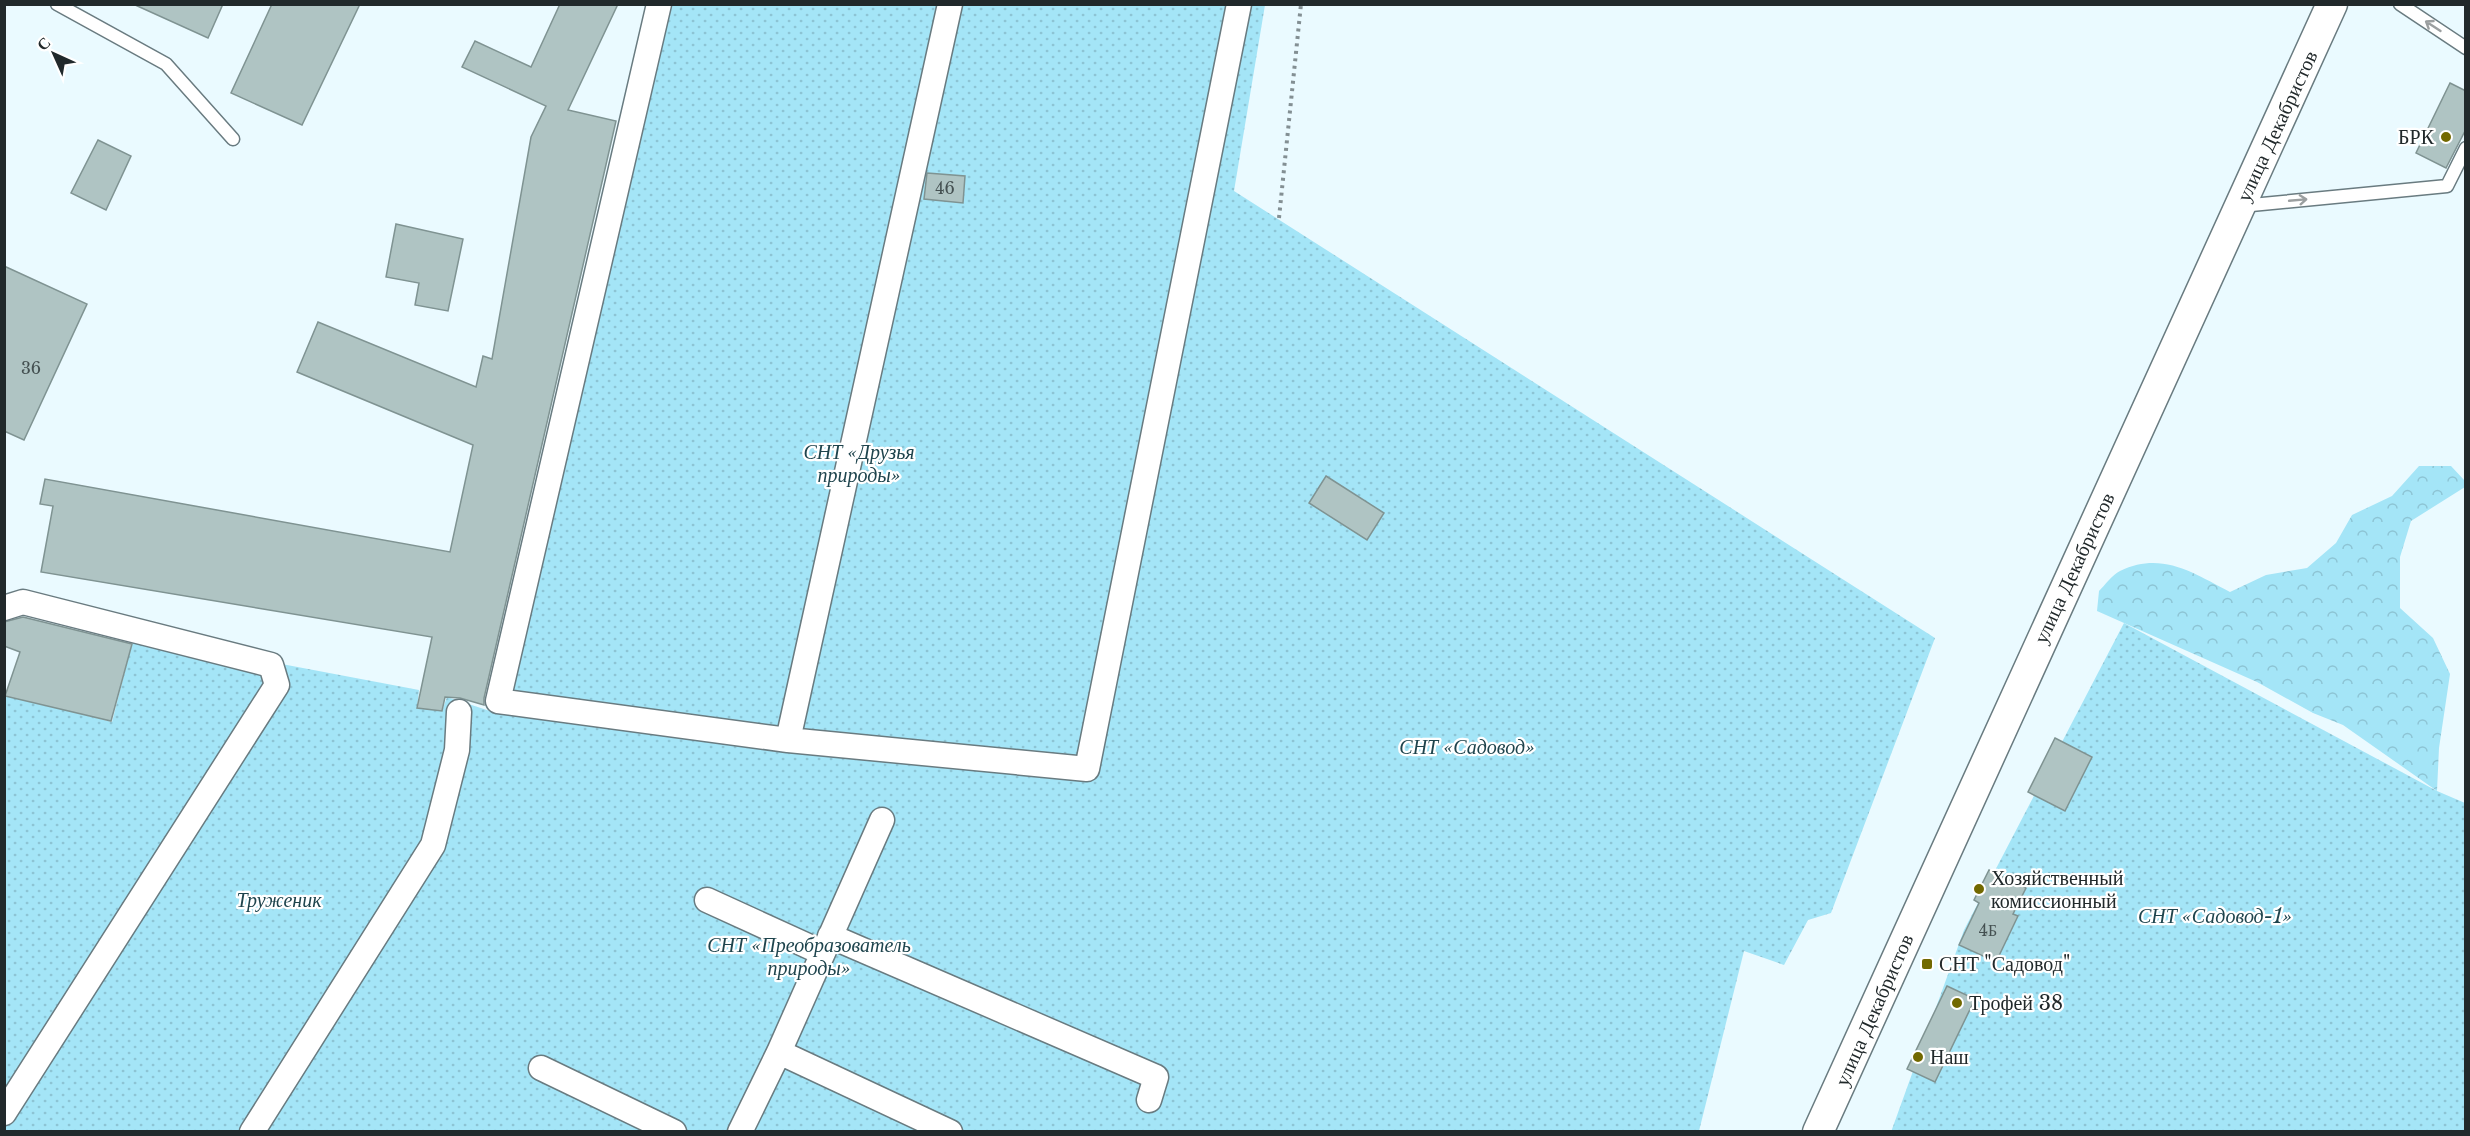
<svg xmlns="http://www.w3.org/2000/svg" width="2470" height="1136" font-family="'Libre Baskerville',serif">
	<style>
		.grass { fill: url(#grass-dots) }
		.forest { fill: url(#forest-crowns) }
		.building { fill: #afc4c3; stroke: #7f9392; stroke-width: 1.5 }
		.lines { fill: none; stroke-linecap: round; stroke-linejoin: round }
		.service-casing { stroke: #697b80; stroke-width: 15 }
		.minor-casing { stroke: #697b80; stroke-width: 27 }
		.tertiary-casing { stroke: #697b80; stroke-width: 33 }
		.path { stroke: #838f93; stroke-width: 4; stroke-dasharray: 3 4.5; stroke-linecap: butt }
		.service { stroke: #fff; stroke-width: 12 }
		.minor { stroke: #fff; stroke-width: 24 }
		.tertiary { stroke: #fff; stroke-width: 30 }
		.oneway { stroke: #9b9fa0 }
		.poi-dot { fill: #726900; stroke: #fff; stroke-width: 2 }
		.labels { text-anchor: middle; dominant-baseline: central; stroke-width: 4.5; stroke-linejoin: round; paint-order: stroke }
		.number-label { font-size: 16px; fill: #445051 }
		.street-label { font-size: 20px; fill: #21292b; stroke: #fff }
		.poi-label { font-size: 20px; fill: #21292b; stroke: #fff; text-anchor: start }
		.park-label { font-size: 20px; font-style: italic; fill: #1e444d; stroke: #fff }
	</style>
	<defs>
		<pattern id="grass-dots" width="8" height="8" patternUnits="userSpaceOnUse" patternTransform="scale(1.5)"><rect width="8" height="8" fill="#a4e5f7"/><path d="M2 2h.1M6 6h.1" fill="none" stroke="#8dc4d4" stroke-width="1.8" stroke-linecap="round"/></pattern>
		<pattern id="forest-crowns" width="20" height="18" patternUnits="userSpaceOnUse" patternTransform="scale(1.5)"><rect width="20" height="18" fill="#a4e5f7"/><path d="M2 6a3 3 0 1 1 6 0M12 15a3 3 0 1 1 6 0" fill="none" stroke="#8dc4d4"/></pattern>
	</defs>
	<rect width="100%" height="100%" fill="#eafaff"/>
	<path class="grass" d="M 649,5 L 1265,5 L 1234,191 L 1935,638 L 1831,913 L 1808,920 L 1784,965 L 1744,951 L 1699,1131 L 5,1132 L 5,695 L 112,722 L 134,636 L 419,690 L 417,708 L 442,711 L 447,697 L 490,711 L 499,642 L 626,89 Z
		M 2124,623 L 2437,791 L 2465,803 L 2465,1131 L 1891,1132 L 1964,930 Z"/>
	<path class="forest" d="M 2419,466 L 2451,466 L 2465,481 L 2465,487 L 2411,521 L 2400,557 L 2400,608 L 2433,638 L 2450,674 L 2439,748 L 2437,791 L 2343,725 L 2313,713 L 2257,682 L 2097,611 L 2099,591 C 2105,585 2112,575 2120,571 C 2162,551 2193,573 2230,592 L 2266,575 L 2307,568 L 2336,543 L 2352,515 L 2392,496 Z"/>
	<path class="building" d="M 133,4 L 223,4 L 208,38 Z
		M 272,4 L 360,4 L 302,125 L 231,93 Z
		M 560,4 L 618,4 L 568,110 L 616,121 L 484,698 L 484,705 L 460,698 L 445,697 L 442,711 L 417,708 L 432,637 L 41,572 L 53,506 L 40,504 L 45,479 L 450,552 L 473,445 L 297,372 L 318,322 L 476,387 L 483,356 L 492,359 L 531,137 L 546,106 L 462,67 L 475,41 L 531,67 Z
		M 2450,83 L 2466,91 L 2466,129 L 2446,168 L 2416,153 Z
		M 98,140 L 131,156 L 106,210 L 71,193 Z
		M 927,173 L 965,176 L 963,203 L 924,199 Z
		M 396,224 L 463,239 L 448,311 L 415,305 L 419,283 L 386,277 Z
		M 4,266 L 87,304 L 24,440 L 4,431 Z
		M 1326,476 L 1384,513 L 1367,540 L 1309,503 Z
		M 23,617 L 132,644 L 111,721 L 5,696 L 20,652 L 4,646 L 4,622 Z
		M 2055,738 L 2092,757 L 2065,811 L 2028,792 Z
		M 1989,870 L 2026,888 L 2013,914 L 2018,916 L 1996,962 L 1959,945 L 1979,903 L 1974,900 Z
		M 1947,986 L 1975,999 L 1935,1082 L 1907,1069 Z"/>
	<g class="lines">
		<defs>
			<path id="service" d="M 57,4 L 166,64 L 233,139
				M 2400,4 L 2466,48
				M 2241,206 L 2447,186 L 2466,148"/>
			<path id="minor" d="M 659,4 L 498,701 L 788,740 L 1087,769 L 1239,4
				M 4,608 L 23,602 L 271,665 L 277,685 L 4,1113
				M 788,740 L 950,4
				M 707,900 L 823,953
				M 830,936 L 1156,1077 L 1149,1100
				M 779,1052 L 950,1132
				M 541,1068 L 674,1132
				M 252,1132 L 433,845 L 457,750 L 459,712
				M 740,1132 L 779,1052 L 882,820"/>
			<path id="tertiary" d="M 1818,1132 L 2332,4"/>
		</defs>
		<use href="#service" class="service-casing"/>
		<use href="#minor" class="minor-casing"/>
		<use href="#tertiary" class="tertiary-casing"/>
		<path class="path" d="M 1279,218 L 1301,4"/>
		<use href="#service" class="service"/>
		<use href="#minor" class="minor"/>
		<use href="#tertiary" class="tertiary"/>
	</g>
	<defs><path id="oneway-shaft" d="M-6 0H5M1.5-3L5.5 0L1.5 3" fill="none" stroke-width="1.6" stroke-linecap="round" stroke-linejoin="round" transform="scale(1.5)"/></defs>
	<g class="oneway">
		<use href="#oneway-shaft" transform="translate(2433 26) rotate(-147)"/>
		<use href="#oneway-shaft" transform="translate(2298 200) rotate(-5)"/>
	</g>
	<g class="poi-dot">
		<circle cx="2446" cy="137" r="6"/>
		<circle cx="1979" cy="889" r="6"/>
		<rect x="1921" y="958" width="12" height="12" rx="3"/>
		<circle cx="1957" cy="1003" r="6"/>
		<circle cx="1918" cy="1057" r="6"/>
	</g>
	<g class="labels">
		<g class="number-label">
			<text x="945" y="188">46</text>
			<text x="31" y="368">36</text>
			<text x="1988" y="930">4Б</text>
		</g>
		<g class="street-label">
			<text transform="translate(2277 126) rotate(-65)">улица Декабристов</text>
			<text transform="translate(2074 568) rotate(-65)">улица Декабристов</text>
			<text transform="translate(1874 1010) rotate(-66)">улица Декабристов</text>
		</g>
		<g class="poi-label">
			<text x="2434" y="137" text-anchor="end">БРК</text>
			<text x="1991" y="878">Хозяйственный<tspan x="1991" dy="23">комиссионный</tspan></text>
			<text x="1939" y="964">СНТ "Садовод"</text>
			<text x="1969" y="1003">Трофей 38</text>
			<text x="1930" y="1057">Наш</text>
		</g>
		<g class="park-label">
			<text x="859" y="452">СНТ «Друзья<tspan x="859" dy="23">природы»</tspan></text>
			<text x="1467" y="747">СНТ «Садовод»</text>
			<text x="279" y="900">Труженик</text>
			<text x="2215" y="916">СНТ «Садовод-1»</text>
			<text x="809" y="945">СНТ «Преобразователь<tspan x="809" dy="23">природы»</tspan></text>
		</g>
	</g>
	<rect width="2470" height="1136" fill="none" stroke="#21292b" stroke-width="12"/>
	<g transform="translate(54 54) rotate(315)" stroke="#ffffff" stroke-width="4.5" paint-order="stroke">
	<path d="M0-4.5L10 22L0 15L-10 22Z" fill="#21292b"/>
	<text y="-9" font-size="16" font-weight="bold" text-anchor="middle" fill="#21292b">С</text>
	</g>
</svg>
